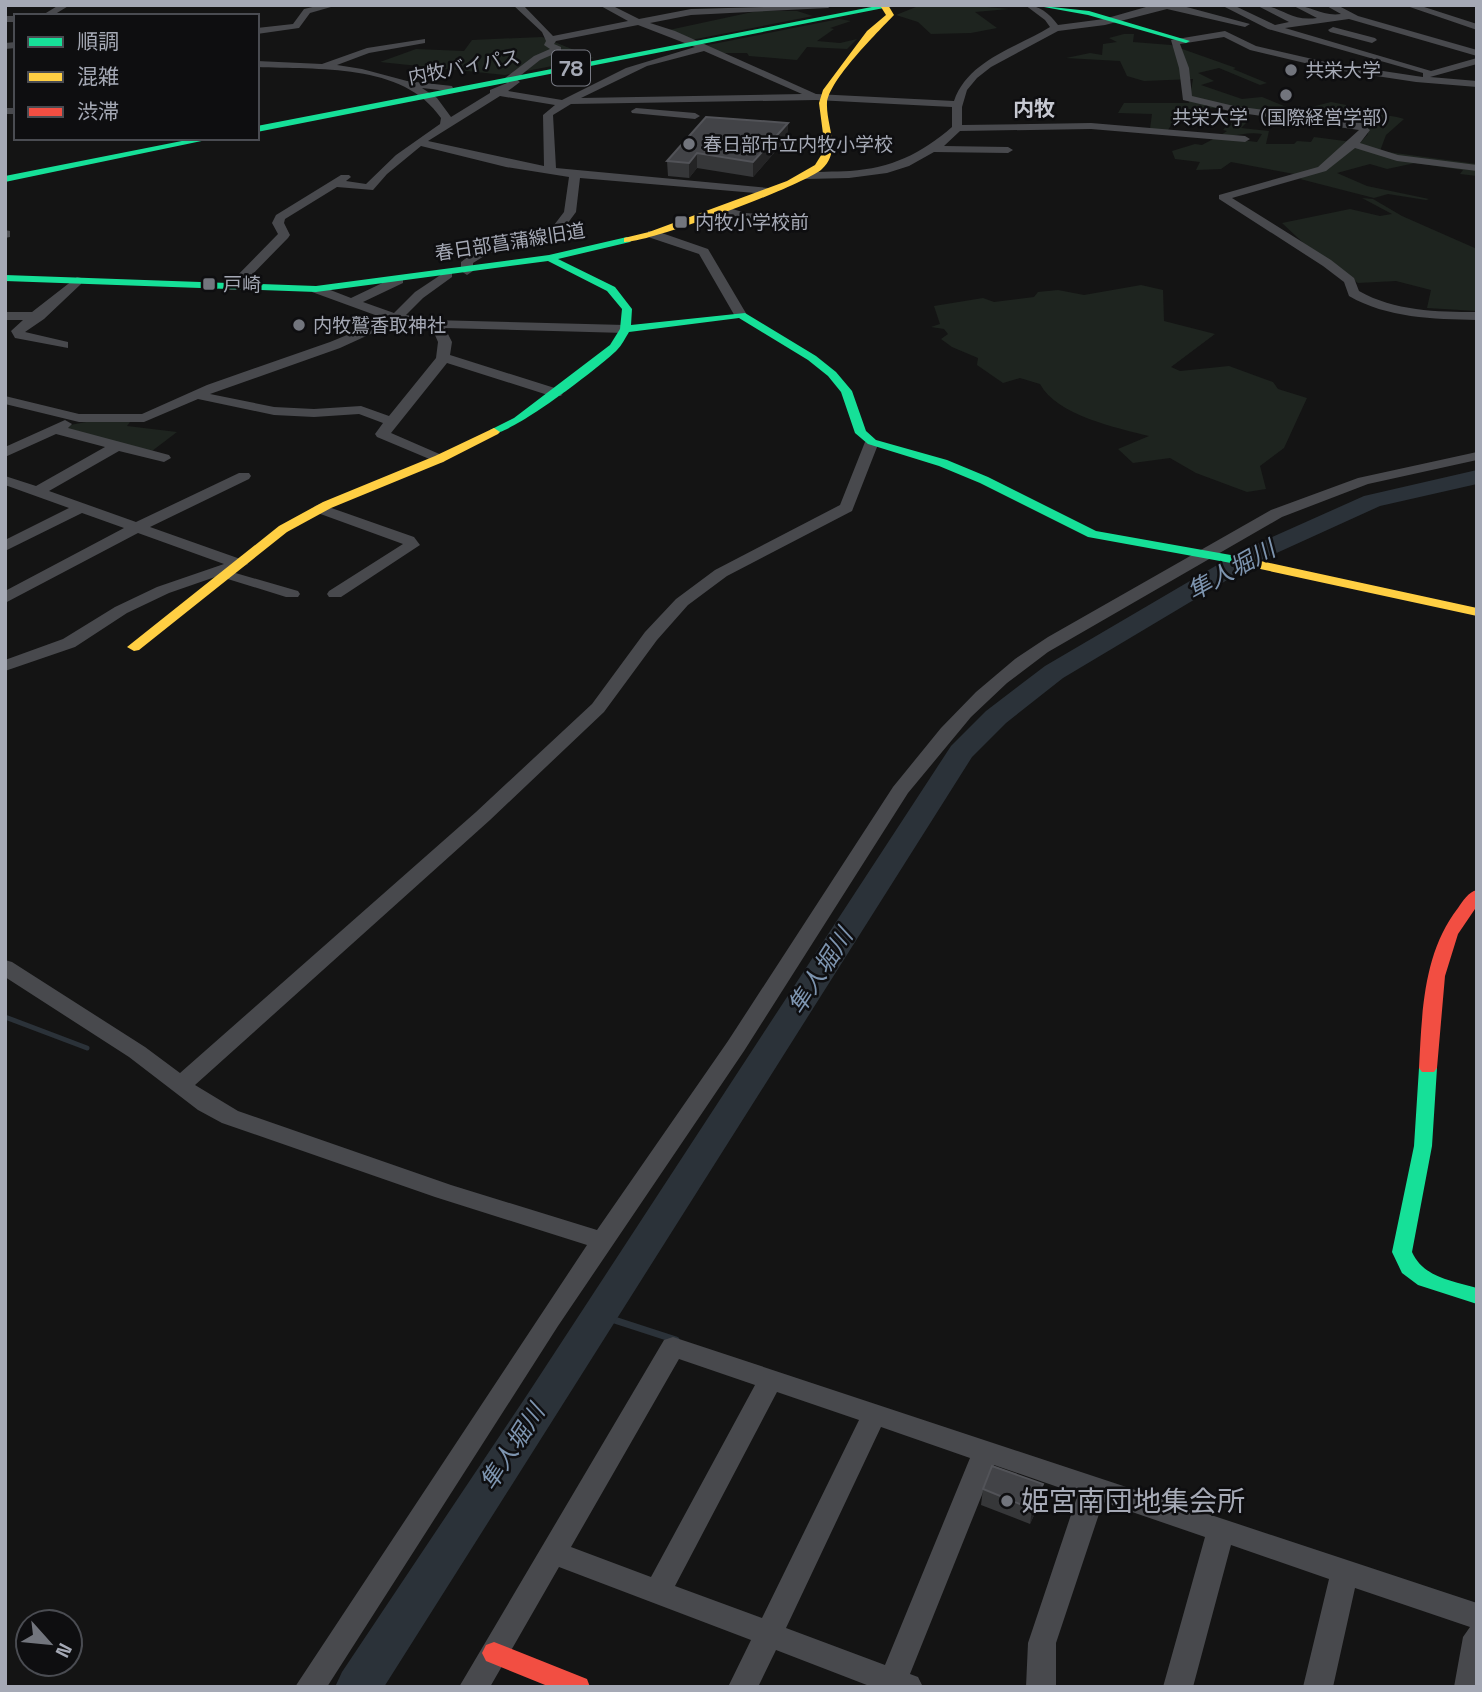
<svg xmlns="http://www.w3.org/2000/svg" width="1482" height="1692" font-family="'Space Grotesk','Noto Sans JP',sans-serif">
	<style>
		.green { fill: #1e241f }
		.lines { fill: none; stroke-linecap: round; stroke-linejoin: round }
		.stream-far1 { stroke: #2b3239; stroke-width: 5 }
		.stream { stroke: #2b3239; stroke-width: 7 }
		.river { fill: #2b3239; fill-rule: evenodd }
		.street { fill: #48494d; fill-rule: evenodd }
		.fast { fill: #16e098; fill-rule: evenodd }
		.slow { fill: #ffcf43; fill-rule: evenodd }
		.jam { fill: #f24e42; fill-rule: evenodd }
		.wall { fill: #363739 }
		.shaded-wall { fill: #242425 }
		.building { fill: #424347; stroke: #525358; stroke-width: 2 }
		.poi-dot { fill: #72757d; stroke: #0e0e10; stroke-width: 2.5 }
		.labels { text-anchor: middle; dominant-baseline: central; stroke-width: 5; stroke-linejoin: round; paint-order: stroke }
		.far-street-label { font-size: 19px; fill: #a5a9b5; stroke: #0e0e10 }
		.far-poi-label { font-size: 19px; fill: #a5a9b5; stroke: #0e0e10; text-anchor: start }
		.shield { fill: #0e0e10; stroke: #787a84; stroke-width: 2 }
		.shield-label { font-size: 21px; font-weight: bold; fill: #a5a9b5 }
		.far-quarter-label { font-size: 21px; font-weight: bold; fill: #c6c8d1; stroke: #0e0e10 }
		.water-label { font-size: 24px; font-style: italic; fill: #7d94af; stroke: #0e0e10 }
		.near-poi-label { font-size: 28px; fill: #a5a9b5; stroke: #0e0e10; text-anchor: start }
	</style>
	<rect width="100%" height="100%" fill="#141414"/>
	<path class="green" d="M 921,5 C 951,5 980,6 1009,9 L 975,12 L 997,28 L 971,33 L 931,34 L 918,22 L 896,15 Z
		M 757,11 L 797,11 L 813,16 L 691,40 L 669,30 Z
		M 839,19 L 851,21 L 830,28 L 834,29 L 817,41 L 840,43 L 857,39 L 847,49 L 807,47 L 797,60 L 749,56 L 747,53 L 719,53 L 703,46 Z
		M 1124,34 L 1134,34 L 1133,42 L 1171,45 L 1236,68 L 1233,69 L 1267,83 L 1260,85 L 1219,68 L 1198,73 L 1214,81 L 1201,85 L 1242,99 L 1262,97 L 1296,111 L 1331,102 L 1346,105 L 1347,109 C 1364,115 1392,114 1404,119 L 1386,135 L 1380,151 L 1477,164 L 1477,176 L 1460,174 L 1463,170 L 1415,163 L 1387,169 L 1370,164 L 1337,173 L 1367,186 L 1429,199 L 1426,200 L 1388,194 L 1374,198 L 1300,179 L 1305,176 L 1231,162 L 1221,169 L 1196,170 L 1200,162 L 1175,159 L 1172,151 L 1195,144 L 1202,145 L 1217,137 L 1257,142 L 1262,134 C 1248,131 1236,137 1221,135 L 1227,131 L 1223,130 L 1228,124 L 1220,122 L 1227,111 L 1239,112 L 1246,123 L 1241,128 L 1269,131 L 1266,144 L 1294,144 L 1297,141 L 1311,142 L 1314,137 L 1360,143 L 1368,134 L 1367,126 L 1233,107 L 1181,110 L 1168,130 L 1150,129 L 1152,114 L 1118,113 L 1124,103 L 1189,103 L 1193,79 L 1144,81 L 1127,76 L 1120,61 L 1066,58 L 1090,53 L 1102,55 L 1103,44 L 1117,42 L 1109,38 Z
		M 542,37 L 594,58 L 505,75 L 380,62 L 416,49 L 464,51 L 472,40 Z
		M 1362,198 L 1373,199 L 1402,216 L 1477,249 L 1477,311 L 1427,308 L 1431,290 L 1396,281 L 1358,283 L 1313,252 L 1282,223 L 1350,209 L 1380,216 L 1392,214 Z
		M 1141,285 L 1163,290 L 1164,321 L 1215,334 L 1171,367 L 1180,371 L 1229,366 L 1273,382 L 1278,389 L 1307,398 L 1284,448 L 1260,466 L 1266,489 L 1247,492 L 1196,473 L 1170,458 L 1133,463 L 1118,449 L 1149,436 C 1117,428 1056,415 1040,384 L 1020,378 L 1003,383 L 977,365 L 978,358 L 952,347 L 941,339 L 948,334 L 944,329 L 931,327 L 940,324 L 934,306 L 983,298 L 994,302 L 1034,297 L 1038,292 L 1058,290 L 1084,295 Z
		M 97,420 L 130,422 L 127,426 L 177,432 L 152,451 L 67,429 L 70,425 Z"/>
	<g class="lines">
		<path class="stream-far1" d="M 5,1017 L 87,1048"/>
		<path class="stream" d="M 599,1315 L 676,1340"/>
		<path class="river" d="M 1477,470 L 1477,484 L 1380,506 L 1259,561 L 1063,678 L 1006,723 L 972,757 L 384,1687 L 335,1687 L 342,1672 L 529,1392 L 951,746 L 986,711 L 1045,666 L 1241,551 L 1364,496 Z"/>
		<path class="street" d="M 59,5 L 70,5 L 52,16 L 41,16 Z
			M 321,5 L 338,5 L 310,13 L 299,28 L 257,34 L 257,28 L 293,24 L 304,9 Z
			M 513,5 L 523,5 L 553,36 L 628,21 L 599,5 L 611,5 L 639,19 L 691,9 L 832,5 L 828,8 L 691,15 L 650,23 L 675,31 L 816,94 L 954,101 C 968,60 1016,48 1050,27 L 1045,20 L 1025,5 C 1039,5 1049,13 1058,25 L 1104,19 L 1153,5 L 1179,5 L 1250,24 L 1245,27 L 1167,9 L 1105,25 L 1058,31 L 991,67 L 977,78 L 967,90 L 962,107 L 962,125 L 1091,123 L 1245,136 L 1250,139 L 1245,142 L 1091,129 L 960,131 L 944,146 L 1008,147 L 1013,150 L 1008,153 L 934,152 L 909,166 L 887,173 L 849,178 L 805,179 L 799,176 L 801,174 C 817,171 834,172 850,171 C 891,168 921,154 952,127 L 952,107 L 816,100 L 571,104 L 553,115 L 556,168 L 768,188 L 774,191 L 768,194 L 580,178 L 576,212 L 556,239 L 489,253 L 473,263 L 473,271 L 467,275 L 461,271 L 461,262 L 481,247 L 548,233 L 564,212 L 569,177 L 506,167 L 421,146 L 387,174 L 373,190 L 337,187 L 285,219 L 284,223 L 290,235 L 288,238 L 237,290 L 229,290 L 229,284 L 278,234 L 272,223 L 276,215 L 341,175 L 349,175 L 351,177 L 346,181 L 366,184 L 396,155 L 440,124 L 441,118 C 403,62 317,70 257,67 L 257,61 L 322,64 L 367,48 L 425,39 L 425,43 L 369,53 L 337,65 L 362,69 L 407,81 L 452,86 L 453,88 L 448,91 L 422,88 L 437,98 L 451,117 L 490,93 L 490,90 L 507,83 L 504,80 L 505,78 L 534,56 L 550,49 L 544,45 L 546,41 L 542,32 ZM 638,25 L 695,47 L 626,68 L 562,100 L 508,91 L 520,82 L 516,79 L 540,60 L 561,51 L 561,47 L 554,44 L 556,41 ZM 704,51 L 802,94 L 581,98 L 647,66 ZM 500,96 L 555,105 L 543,115 L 544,166 L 428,141 Z
			M 1221,5 L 1233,5 L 1275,25 L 1289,22 L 1256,5 C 1282,5 1288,22 1317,18 L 1292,5 C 1310,5 1323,17 1341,14 L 1325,5 L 1337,5 L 1358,16 L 1477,50 L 1477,56 L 1349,19 L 1285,28 L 1431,71 L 1477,58 L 1477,64 L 1430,77 L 1477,81 L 1477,87 L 1416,82 L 1330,69 L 1250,50 L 1224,37 L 1180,44 L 1189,68 L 1192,96 L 1234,106 L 1361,123 L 1370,130 L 1360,143 L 1398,155 L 1477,165 L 1477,171 L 1397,161 L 1355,148 L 1326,171 L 1232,198 L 1331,260 L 1354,278 L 1359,291 C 1394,311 1437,312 1477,312 L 1477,320 C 1433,319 1387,318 1349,296 L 1344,282 L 1323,266 L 1219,199 L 1219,195 L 1318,167 L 1359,130 L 1234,112 L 1183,100 L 1179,68 L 1171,40 L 1225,31 L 1256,46 L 1330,63 L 1416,76 L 1423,77 L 1423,73 L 1268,29 Z
			M 1404,5 L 1418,5 L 1477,24 L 1477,30 Z
			M 5,16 L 16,16 L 16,22 L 5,22 Z
			M 1333,27 L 1375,38 L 1377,40 L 1372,43 L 1330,32 L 1328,30 Z
			M 16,42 L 16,48 L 5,49 L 5,43 Z
			M 5,108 L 16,108 L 16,114 L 5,114 Z
			M 636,108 L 695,113 L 700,116 L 695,119 L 632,113 L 631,111 Z
			M 722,206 L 746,213 L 780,216 L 786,220 C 773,229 733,216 718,211 L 718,207 Z
			M 5,230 L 10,231 L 10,237 L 5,238 Z
			M 648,231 L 656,231 L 708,249 L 747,315 L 746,318 L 736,318 L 699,254 L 648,237 Z
			M 448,270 L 452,271 L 452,277 L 423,298 L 406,315 L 432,320 L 625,325 L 632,329 L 625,333 L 445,328 L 452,342 L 450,355 L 561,390 L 563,393 L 561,396 L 551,396 L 447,363 L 391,433 L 444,456 L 446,459 L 444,462 L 439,463 L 377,437 L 375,434 L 383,423 L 359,414 L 314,417 L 274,415 L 198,399 L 144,422 L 79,422 L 5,404 L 5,396 L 79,414 L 142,414 L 207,385 L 330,342 L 386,319 L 312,292 L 312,286 L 320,286 L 351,298 L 395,277 L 403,277 L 403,283 L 363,302 L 394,313 L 415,292 ZM 399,321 L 432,328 L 438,342 L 436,358 L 389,416 L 361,406 L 314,409 L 274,407 L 210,394 L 340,348 Z
			M 77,277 L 81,278 L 81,284 L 44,319 L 25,332 L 68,342 L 68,348 L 15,338 L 11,331 L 23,320 L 5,320 L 5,312 L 32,312 Z
			M 65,420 L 72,424 L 68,428 L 169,455 L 171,458 L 164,462 L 119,451 L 49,491 L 136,522 L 239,473 L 249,473 L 251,476 L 249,479 L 150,527 L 246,561 L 248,564 L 232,572 L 298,591 L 300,594 L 298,597 L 286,597 L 218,576 L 169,593 L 127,613 L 75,647 L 5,671 L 5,660 L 63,639 L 115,607 L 157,587 L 224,564 L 138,533 L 5,603 L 5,591 L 124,528 L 82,513 L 5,551 L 5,540 L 69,508 L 5,485 L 5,476 L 36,486 L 105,447 L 56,434 L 5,457 L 5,447 Z
			M 872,438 L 879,442 L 852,511 L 727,576 L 688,605 L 657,640 L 604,712 L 490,820 L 195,1085 L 238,1111 L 451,1185 L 597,1230 L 728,1041 L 893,787 L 941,728 L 976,692 L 1015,659 L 1048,637 L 1271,510 L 1358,478 L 1477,452 L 1477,460 L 1368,484 L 1282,517 L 1048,652 L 1007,683 L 971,717 L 908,793 L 744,1051 L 558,1326 L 327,1687 L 295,1687 L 587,1245 L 435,1197 L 222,1123 L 198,1110 L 129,1057 L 5,977 L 5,960 L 12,962 L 145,1047 L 180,1073 L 476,812 L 592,704 L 645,632 L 676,599 L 715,570 L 840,505 L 865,442 Z
			M 320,504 L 414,537 L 420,545 L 341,597 L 329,597 L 327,594 L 329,591 L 403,544 L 315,512 L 312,509 L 315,506 Z
			M 673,1337 L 1477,1603 L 1477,1687 L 1454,1687 L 1463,1637 L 1470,1627 L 1355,1588 L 1333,1687 L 1303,1687 L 1329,1579 L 1231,1545 L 1193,1687 L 1163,1687 L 1205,1537 L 1103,1502 L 1056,1643 L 1056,1687 L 1026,1687 L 1028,1643 L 1078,1494 L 994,1465 L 910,1674 L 918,1677 L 923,1687 L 872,1687 L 776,1650 L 758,1687 L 728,1687 L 751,1640 L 559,1567 L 490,1687 L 459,1687 L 664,1340 ZM 679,1359 L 755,1385 L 651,1577 L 571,1547 ZM 777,1392 L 859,1420 L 762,1618 L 675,1586 ZM 881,1427 L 970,1458 L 885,1665 L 786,1628 Z"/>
		<path class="fast" d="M 882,5 L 899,5 L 257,132 L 257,126 Z
			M 1033,5 L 1089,11 L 1190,41 L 1186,43 L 1088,15 Z
			M 197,138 L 216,138 L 5,182 L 5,176 Z
			M 627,237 L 632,240 L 630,242 L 558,259 L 615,287 L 632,309 L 631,325 L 745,313 L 816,356 L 836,372 L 852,391 L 866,431 L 876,440 L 947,460 L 988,477 L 1096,531 L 1242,557 L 1248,561 L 1242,565 L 1088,537 L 980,483 L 939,466 L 868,444 L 855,433 L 841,392 L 828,376 L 808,360 L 739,318 L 629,332 C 625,338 622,345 617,350 C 600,367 509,437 490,434 L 490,430 L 514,418 L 610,345 L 620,329 L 622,309 L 607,291 L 548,261 L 316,292 L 5,281 L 5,275 L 316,286 L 549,255 Z
			M 1428,1062 L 1434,1064 L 1437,1068 L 1432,1146 L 1412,1252 C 1423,1277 1452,1281 1477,1288 L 1477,1304 L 1418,1285 L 1402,1273 L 1392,1252 L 1414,1146 L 1419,1068 L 1422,1064 Z"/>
		<path class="slow" d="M 883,5 L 888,5 L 894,15 C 877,33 829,80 827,103 C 826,126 842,150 822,169 C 805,185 646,244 624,242 L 624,238 L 649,232 L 787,181 L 815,165 L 825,149 L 819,103 L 823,90 L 867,31 L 886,15 L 881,7 Z
			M 494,428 L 500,432 L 498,434 L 443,462 L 331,508 L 287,532 L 139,650 L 134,651 L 127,647 L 279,526 L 323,502 L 435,456 Z
			M 1242,557 L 1477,608 L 1477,616 L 1237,564 L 1237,558 Z"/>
		<path class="jam" d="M 1477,890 L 1477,906 L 1458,934 L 1445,976 L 1437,1068 L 1434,1072 L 1422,1072 L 1419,1068 C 1422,1013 1423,953 1458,908 C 1463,901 1468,892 1477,890 Z
			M 494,1642 L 587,1679 L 590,1687 L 550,1687 L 486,1661 L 482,1653 L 486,1645 Z"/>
	</g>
	<path class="wall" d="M 788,123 L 787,138 L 753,177 L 697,168 L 689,178 L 668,176 L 667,161 Z
		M 1043,1484 L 1041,1500 L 1030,1524 L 981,1505 L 983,1489 Z"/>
	<path class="shaded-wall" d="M 788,123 L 787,138 L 753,177 L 753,162 Z
		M 697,153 L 697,168 L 689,178 L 689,163 Z
		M 1043,1484 L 1041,1500 L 1030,1524 L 1032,1509 Z"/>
	<path class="building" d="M 706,117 L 788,123 L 753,162 L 697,153 L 689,163 L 667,161 Z
		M 992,1466 L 1043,1484 L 1032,1509 L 983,1489 Z"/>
	<g class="poi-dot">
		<circle cx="1291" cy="70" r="7"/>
		<circle cx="1286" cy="95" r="7"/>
		<circle cx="689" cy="144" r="7"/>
		<rect x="674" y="215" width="14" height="14" rx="3.5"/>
		<rect x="202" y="277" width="14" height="14" rx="3.5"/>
		<circle cx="299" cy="325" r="7"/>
		<circle cx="1007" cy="1501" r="7"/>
	</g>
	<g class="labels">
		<g class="far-street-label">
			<text transform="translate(464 67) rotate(-11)">内牧バイパス</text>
			<text transform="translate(510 242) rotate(-9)">春日部菖蒲線旧道</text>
		</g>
		<g class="far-poi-label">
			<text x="1305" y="70">共栄大学</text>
			<text x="1286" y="117" text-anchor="middle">共栄大学（国際経営学部）</text>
			<text x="703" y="144">春日部市立内牧小学校</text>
			<text x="695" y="222">内牧小学校前</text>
			<text x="223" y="284">戸崎</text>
			<text x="313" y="325">内牧鷲香取神社</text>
		</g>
		<rect class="shield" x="552" y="50.5" width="38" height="35" rx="5"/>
		<g class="shield-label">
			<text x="571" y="68">78</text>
		</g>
		<g class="far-quarter-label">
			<text x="1034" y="108">内牧</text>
		</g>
		<g class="water-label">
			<text transform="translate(1231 570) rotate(-29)">隼人堀川</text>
			<text transform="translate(820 971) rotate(-57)">隼人堀川</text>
			<text transform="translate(512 1447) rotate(-57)">隼人堀川</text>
		</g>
		<g class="near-poi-label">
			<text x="1021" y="1501">姫宮南団地集会所</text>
		</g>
	</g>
	<rect width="1482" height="1692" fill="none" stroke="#a5a9b5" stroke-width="14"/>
	<rect x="14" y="14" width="245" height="126" fill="#0e0e10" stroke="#4a4c52" stroke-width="2"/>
	<rect x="28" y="37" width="35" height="10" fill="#16e098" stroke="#4a4c52" stroke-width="2"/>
	<text x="77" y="49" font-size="21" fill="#a5a9b5">順調</text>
	<rect x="28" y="72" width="35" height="10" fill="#ffcf43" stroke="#4a4c52" stroke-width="2"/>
	<text x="77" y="84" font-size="21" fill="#a5a9b5">混雑</text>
	<rect x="28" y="107" width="35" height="10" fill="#f24e42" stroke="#4a4c52" stroke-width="2"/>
	<text x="77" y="119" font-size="21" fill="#a5a9b5">渋滞</text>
	<g transform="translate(49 1643) rotate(117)"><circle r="33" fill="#0e0e10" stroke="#4a4c52" stroke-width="2"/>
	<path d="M0-5L12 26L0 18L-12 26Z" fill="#72757d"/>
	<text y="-10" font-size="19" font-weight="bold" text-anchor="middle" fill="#a5a9b5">N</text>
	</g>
</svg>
